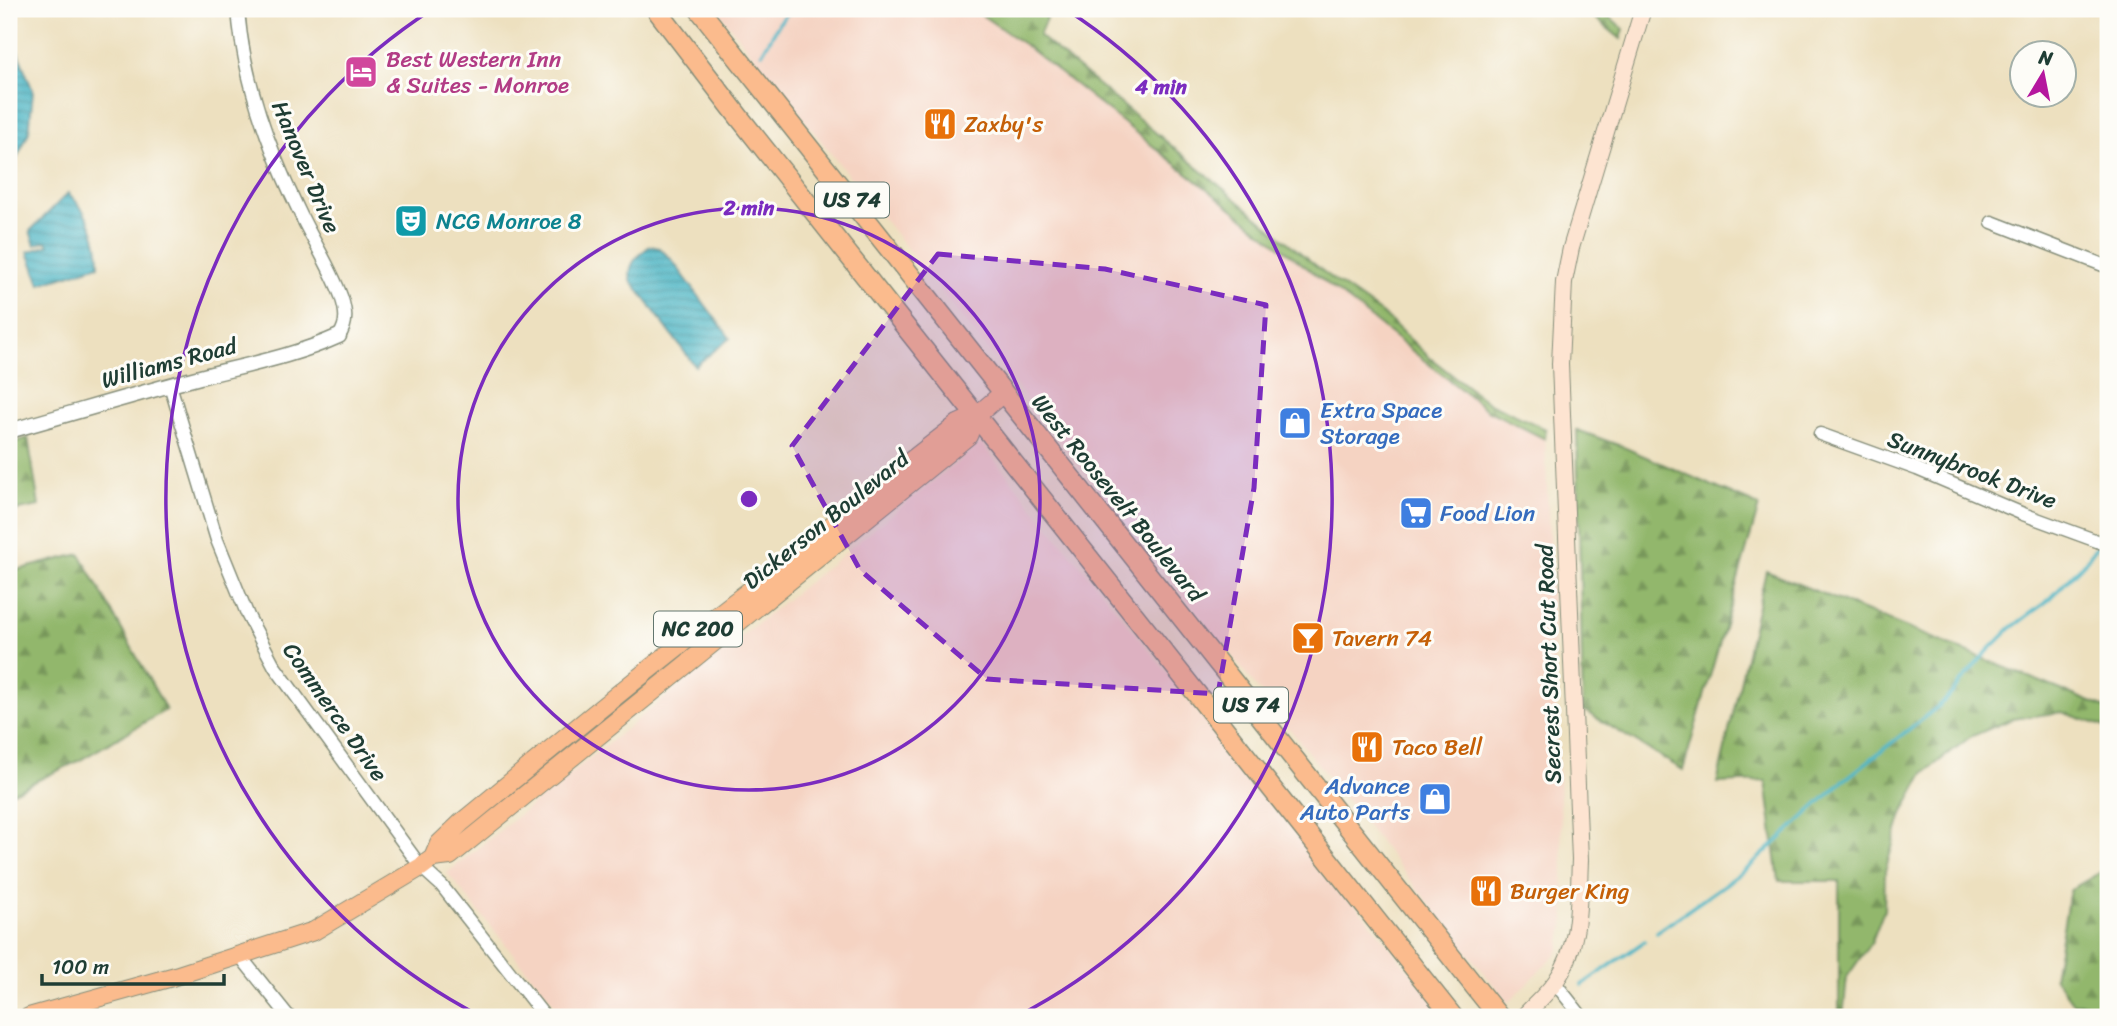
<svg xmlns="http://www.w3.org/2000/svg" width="2117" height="1026" font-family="Sriracha,sans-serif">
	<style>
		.built { fill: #f5d3c2 }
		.forest { fill: url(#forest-firs); stroke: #587a50; stroke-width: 2 }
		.water { fill: url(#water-rules); stroke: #33787c; stroke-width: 2 }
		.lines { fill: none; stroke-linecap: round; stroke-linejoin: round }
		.stream { stroke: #47b3c3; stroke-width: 3.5 }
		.minor-casing { stroke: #868e7a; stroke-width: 15 }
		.tertiary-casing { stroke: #868e7a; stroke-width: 17 }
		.secondary-casing { stroke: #868e7a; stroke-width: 18 }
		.primary-casing { stroke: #868e7a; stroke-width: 20 }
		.trunk-casing { stroke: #868e7a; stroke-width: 22 }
		.minor { stroke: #fff; stroke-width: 12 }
		.tertiary { stroke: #fff; stroke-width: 14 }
		.secondary { stroke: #fde4d1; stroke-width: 16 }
		.primary { stroke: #fbbb8d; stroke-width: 18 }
		.trunk { stroke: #fbbb8d; stroke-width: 19 }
		.marked { fill: #7b2cbf; fill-opacity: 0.2; stroke: #7b2cbf; stroke-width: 5; stroke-dasharray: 14 9; stroke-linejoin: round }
		.ring { fill: none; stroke: #7b2cbf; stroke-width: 3.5 }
		.labels { text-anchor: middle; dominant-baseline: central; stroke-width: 6; stroke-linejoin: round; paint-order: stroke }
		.shield { fill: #fdfcf7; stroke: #62766e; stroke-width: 2 }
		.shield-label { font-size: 21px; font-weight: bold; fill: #1f3d34 }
		.hotel-label { font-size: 23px; fill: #b23c85; stroke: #fdfcf7; text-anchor: start }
		.food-label { font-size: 23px; fill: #c56008; stroke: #fdfcf7; text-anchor: start }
		.street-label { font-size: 23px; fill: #1f3d34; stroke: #fdfcf7 }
		.culture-label { font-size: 23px; fill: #0d838f; stroke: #fdfcf7; text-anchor: start }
		.shop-label { font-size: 23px; fill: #366cbe; stroke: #fdfcf7; text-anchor: start }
		.centre { fill: #7b2cbf; stroke: #fdfcf7; stroke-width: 3.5 }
		.ring-label { font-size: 21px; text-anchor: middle; font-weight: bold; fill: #7b2cbf; stroke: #fdfcf7; stroke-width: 6; stroke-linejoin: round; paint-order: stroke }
	</style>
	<defs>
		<pattern id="forest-firs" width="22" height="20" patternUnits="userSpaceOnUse" patternTransform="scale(1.75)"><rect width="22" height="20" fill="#92b76c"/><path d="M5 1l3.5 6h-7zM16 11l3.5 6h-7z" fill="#77965a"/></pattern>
		<pattern id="water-rules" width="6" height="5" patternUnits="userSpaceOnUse" patternTransform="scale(1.75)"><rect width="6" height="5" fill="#47b3c3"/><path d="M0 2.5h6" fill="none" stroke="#3b939f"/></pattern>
	</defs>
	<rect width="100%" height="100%" fill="#fdfcf7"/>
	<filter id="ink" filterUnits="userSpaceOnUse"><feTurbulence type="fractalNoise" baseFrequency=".0143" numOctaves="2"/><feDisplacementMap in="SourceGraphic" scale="14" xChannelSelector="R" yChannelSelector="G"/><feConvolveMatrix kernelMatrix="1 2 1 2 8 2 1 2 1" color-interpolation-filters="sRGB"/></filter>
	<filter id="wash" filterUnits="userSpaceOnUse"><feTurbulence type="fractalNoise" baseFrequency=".00686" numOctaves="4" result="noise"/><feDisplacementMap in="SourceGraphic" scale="28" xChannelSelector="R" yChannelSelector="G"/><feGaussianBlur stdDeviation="1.57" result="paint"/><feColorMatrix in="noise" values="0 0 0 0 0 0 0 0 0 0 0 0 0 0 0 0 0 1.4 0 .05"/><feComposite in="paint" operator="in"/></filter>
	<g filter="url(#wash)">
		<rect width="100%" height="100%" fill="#ede0bf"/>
		<path class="built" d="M 716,9 L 973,9 L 1025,45 L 1487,410 L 1545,439 L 1565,920 L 1559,951 L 1508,1003 Z
			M 981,443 L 1447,1017 L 565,1017 L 447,873 Z"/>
		<path class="forest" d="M 973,9 L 1050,9 L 1039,36 L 1331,278 L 1384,315 L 1429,357 L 1487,402 L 1546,429 L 1545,439 L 1487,410 L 1025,45 Z
			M 1584,9 L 1600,9 L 1624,29 L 1621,39 Z
			M 1577,430 L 1621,446 L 1759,506 L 1683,770 L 1583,710 Z
			M 28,438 L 39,506 L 9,512 L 9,444 Z
			M 80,554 L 166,710 L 80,760 L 9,794 L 9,572 Z
			M 1766,571 L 2108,709 L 2108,734 L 2105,727 L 2062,712 L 2012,719 L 1970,737 L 1924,773 L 1902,814 L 1885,871 L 1884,910 L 1872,941 L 1847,977 L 1843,1017 L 1839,1017 L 1839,881 L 1779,881 L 1766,781 L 1717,783 Z
			M 2108,868 L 2108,1005 L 2073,1003 L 2054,977 L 2070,890 Z"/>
		<path class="water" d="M 9,30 L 33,91 L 29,132 L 9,175 Z
			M 68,193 C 88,212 99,237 99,265 L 40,284 L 28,252 L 49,245 L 47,241 L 35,245 L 30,231 Z
			M 650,246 L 659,248 L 671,259 L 730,338 L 695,366 L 631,280 C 627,265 638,255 650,246 Z"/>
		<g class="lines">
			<path class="stream" d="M 762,53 L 780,22 L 791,9
				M 2106,534 L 2108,531
				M 1657,932 L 1747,869 L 1843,781 L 1945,701 L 1983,656 L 2011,628 L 2050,599 L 2084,563 L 2098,545
				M 1582,985 L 1645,941
				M 1555,1017 L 1562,1009"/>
		</g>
	</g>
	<g filter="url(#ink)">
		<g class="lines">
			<defs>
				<path id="minor" d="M 238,9 C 243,78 268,147 298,209 C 311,238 330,266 341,296 C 346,311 348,323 339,336
					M 1992,222 L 2108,267
					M 170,385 L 217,540 L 248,616 L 275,667 L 421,867 L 442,886 L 545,1017
					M 1820,434 L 1917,469 L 2023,514 L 2108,545
					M 240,956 L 289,1017
					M 1555,983 L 1582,1017"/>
				<path id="tertiary" d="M 9,431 C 73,413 136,394 200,377 C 247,365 295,356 339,336"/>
				<path id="secondary" d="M 1523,1017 C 1534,1005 1547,994 1556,981 C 1581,945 1578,901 1580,860 L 1560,364 L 1564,282 L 1571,248 L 1643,9"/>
				<path id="primary" d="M 433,858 L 450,856 L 968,436 L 976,416
					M 29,1017 L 172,977 L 314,931 L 421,867 L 433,858 L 439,844 L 462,822 C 561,741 659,659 761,582 L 769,578 L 877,487 L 958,424 L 976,416 L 1003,393"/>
				<path id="trunk" d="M 656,9 L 739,117 L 1453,1017
					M 699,9 L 1499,1017"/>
			</defs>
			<use href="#minor" class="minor-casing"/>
			<use href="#tertiary" class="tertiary-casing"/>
			<use href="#secondary" class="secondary-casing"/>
			<use href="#primary" class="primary-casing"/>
			<use href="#trunk" class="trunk-casing"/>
			<use href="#minor" class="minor"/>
			<use href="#tertiary" class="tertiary"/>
			<use href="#secondary" class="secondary"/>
			<use href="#primary" class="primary"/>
			<use href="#trunk" class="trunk"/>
		</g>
	</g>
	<path class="marked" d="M 938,254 L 1105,269 L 1266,305 L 1254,488 L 1218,694 L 987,679 L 860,570 L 792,446 Z"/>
	<g class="ring">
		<circle cx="749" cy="499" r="291"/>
		<path d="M480 1016A583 583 0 0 1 431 10M1067 10A583 583 0 0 1 1018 1016"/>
	</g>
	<defs>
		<symbol id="hotel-square" viewBox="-11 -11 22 22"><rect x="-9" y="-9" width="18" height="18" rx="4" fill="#d1479c" stroke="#fdfcf7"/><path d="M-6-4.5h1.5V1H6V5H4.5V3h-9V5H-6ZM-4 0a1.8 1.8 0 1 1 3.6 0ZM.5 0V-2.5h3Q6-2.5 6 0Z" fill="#fff"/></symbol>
		<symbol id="restaurant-square" viewBox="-11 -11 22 22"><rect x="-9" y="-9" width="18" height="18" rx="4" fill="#e8710a" stroke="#fdfcf7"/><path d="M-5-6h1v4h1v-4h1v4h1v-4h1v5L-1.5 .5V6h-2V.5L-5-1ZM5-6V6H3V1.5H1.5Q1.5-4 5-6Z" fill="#fff"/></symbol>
		<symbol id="theatre-square" viewBox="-11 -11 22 22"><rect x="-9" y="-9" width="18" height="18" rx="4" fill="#0f9aa8" stroke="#fdfcf7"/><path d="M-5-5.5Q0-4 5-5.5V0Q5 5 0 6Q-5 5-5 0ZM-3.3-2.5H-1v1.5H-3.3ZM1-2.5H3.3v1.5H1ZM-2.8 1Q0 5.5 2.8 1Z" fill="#fff"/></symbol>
		<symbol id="shop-square" viewBox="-11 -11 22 22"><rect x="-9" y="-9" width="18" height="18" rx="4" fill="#3f7fe0" stroke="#fdfcf7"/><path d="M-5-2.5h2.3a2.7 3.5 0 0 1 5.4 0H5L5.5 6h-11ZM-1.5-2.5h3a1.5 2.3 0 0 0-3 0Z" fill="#fff"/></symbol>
		<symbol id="supermarket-square" viewBox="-11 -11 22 22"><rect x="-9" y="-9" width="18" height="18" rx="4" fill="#3f7fe0" stroke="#fdfcf7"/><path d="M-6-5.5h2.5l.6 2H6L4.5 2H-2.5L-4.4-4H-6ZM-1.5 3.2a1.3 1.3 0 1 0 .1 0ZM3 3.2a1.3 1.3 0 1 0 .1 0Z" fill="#fff"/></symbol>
		<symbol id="bar-square" viewBox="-11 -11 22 22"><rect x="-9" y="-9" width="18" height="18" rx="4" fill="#e8710a" stroke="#fdfcf7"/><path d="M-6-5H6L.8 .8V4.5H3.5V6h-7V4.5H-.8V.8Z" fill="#fff"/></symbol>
	</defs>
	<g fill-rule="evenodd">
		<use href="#hotel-square" x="342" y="53" width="38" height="38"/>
		<use href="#restaurant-square" x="921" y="105" width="38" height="38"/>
		<use href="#theatre-square" x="392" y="202" width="38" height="38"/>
		<use href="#shop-square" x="1276" y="404" width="38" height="38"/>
		<use href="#supermarket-square" x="1397" y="494" width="38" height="38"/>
		<use href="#bar-square" x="1289" y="619" width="38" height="38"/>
		<use href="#restaurant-square" x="1348" y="728" width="38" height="38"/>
		<use href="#shop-square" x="1416" y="780" width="38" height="38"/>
		<use href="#restaurant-square" x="1467" y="872" width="38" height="38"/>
	</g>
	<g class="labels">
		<g class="shield">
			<rect x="815" y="182.5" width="74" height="35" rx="5"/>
			<rect x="654" y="611.5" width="88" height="35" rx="5"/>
			<rect x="1214" y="687.5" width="74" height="35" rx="5"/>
		</g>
		<g class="shield-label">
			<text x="852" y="200">US 74</text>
			<text x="698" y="629">NC 200</text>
			<text x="1251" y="705">US 74</text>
		</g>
		<g class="hotel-label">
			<text x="386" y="59">Best Western Inn<tspan x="386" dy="26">&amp; Suites - Monroe</tspan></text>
		</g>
		<g class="food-label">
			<text x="964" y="124">Zaxby's</text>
			<text x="1332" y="638">Tavern 74</text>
			<text x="1392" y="747">Taco Bell</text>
			<text x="1510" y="891">Burger King</text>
		</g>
		<g class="street-label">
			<text transform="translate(306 167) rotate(67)">Hanover Drive</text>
			<text transform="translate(169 363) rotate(-15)">Williams Road</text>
			<text transform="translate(1972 470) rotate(21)">Sunnybrook Drive</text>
			<text transform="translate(1118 498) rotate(51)">West Roosevelt Boulevard</text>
			<text transform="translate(826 520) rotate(-39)">Dickerson Boulevard</text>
			<text transform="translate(1549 664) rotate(-92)">Secrest Short Cut Road</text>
			<text transform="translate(335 712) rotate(55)">Commerce Drive</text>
		</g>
		<g class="culture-label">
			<text x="436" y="221">NCG Monroe 8</text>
		</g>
		<g class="shop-label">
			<text x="1320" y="410">Extra Space<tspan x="1320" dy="26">Storage</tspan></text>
			<text x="1440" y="513">Food Lion</text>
			<text x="1410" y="786" text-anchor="end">Advance<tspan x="1410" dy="26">Auto Parts</tspan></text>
		</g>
	</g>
	<circle cx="749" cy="499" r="10" class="centre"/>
	<g class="ring-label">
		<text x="1161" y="94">4 min</text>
		<text x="749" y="215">2 min</text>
	</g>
	<rect width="2117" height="1026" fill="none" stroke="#fdfcf7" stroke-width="35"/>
	<g transform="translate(2043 74) rotate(10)"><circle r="33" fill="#fdfcf7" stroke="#a4b0a9" stroke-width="2"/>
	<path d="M0-5L12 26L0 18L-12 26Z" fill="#b5179e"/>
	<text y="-10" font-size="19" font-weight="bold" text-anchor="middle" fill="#1f3d34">N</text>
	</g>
	<path d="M42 974v10h182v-10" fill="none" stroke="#1f3d34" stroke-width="3.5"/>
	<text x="52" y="974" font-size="21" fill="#1f3d34" stroke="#fdfcf7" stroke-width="5" paint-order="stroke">100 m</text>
</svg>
